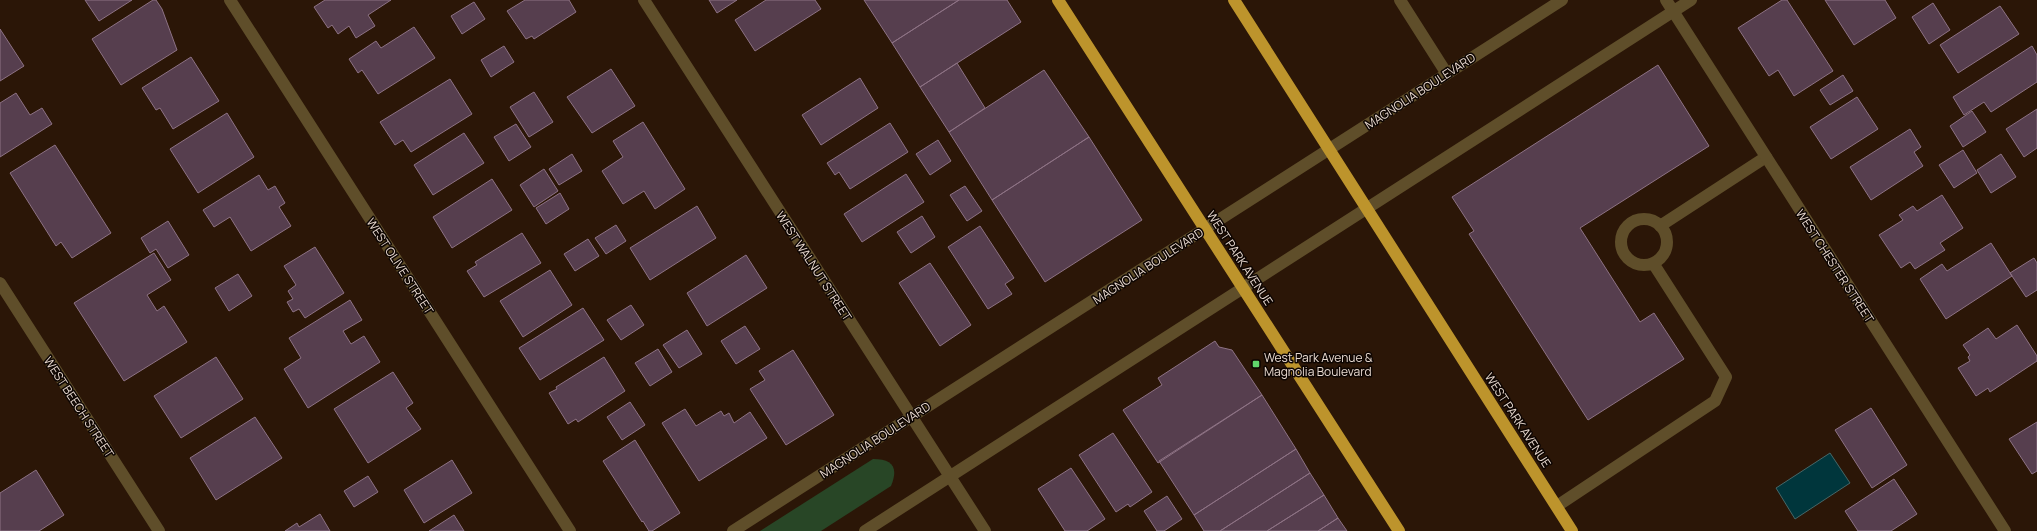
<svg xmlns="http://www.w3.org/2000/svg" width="2037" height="531" font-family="Manrope,sans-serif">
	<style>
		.green { fill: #284626 }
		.water { fill: #00363c; stroke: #466768 }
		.building { fill: #563e4e; stroke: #8d7284 }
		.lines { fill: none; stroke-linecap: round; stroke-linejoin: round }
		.lane { stroke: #5f4e2a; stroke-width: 12 }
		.street { stroke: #5f4e2a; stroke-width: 12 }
		.highway { stroke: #bd942c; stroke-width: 12 }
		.poi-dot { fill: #60d56b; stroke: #0d0502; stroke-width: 1.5 }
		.labels { text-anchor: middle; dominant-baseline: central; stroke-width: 3; stroke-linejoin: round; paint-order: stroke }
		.street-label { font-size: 12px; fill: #e8d9cf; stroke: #0d0502 }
		.poi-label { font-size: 12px; fill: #e8d9cf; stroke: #0d0502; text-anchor: start }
	</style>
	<rect width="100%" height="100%" fill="#2b1607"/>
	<path class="green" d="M 873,459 C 892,459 899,467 891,486 L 821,531 L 760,531 Z"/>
	<path class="water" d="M 1830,453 L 1850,483 L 1795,519 L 1776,488 Z"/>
	<path class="building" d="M 85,0 L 132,0 L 99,21 Z
		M 153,0 L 156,0 L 162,9 L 177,50 L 121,85 L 92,39 Z
		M 325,0 L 391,0 L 368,15 L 375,26 L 356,38 L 349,26 L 338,34 L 332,25 L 328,28 L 314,7 Z
		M 525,0 L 569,0 L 576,12 L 534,39 L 532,36 L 526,39 L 507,11 Z
		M 709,0 L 737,0 L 717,13 Z
		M 766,0 L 815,0 L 821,9 L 755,51 L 735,20 Z
		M 864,0 L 959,0 L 892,43 Z
		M 959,0 L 1007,0 L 1021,22 L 920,87 L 892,43 Z
		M 1782,0 L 1787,0 L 1833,71 L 1794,96 L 1778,70 L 1769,76 L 1738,28 Z
		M 1825,0 L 1885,0 L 1896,18 L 1854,45 Z
		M 474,2 L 485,19 L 462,34 L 451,16 Z
		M 1933,3 L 1950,30 L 1929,44 L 1912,17 Z
		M 2000,6 L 2019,34 L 1958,73 L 1940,45 Z
		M 414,27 L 435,58 L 378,94 L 362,70 L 358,73 L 349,59 L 376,41 L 381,48 Z
		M 0,29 L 24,66 L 0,81 Z
		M 504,46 L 514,62 L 491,77 L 481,60 Z
		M 2032,46 L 2037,55 L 2037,82 L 1991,112 L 1984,102 L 1964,115 L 1953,97 Z
		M 191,57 L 219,101 L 173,129 L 160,108 L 156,110 L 142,88 Z
		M 957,63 L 985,108 L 949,132 L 920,87 Z
		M 1658,65 L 1709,146 L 1580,228 L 1640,322 L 1654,313 L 1684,359 L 1588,420 L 1469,234 L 1474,231 L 1452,197 Z
		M 611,69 L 635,106 L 592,133 L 567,97 Z
		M 1044,70 L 1089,137 L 992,200 L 949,132 Z
		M 1843,75 L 1853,91 L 1830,105 L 1820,90 Z
		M 860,78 L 878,108 L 821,145 L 802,115 Z
		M 450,79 L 472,114 L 411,152 L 403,140 L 395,145 L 380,122 Z
		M 534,92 L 553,122 L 529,137 L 510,107 Z
		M 16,93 L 30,115 L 42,108 L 52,124 L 0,157 L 0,103 Z
		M 1857,97 L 1878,129 L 1831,159 L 1810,127 Z
		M 2037,109 L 2037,148 L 2024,157 L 2006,129 Z
		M 1972,111 L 1986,132 L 1963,147 L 1950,126 Z
		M 227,113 L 254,157 L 198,193 L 170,149 Z
		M 643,122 L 685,189 L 655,209 L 644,191 L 623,204 L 602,171 L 623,157 L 613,141 Z
		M 890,123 L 908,152 L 850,189 L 839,172 L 835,175 L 827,163 Z
		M 516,124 L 531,147 L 509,161 L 494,137 Z
		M 1910,129 L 1921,147 L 1914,152 L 1923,166 L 1871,200 L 1850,167 Z
		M 464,133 L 484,163 L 433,195 L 414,165 Z
		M 1089,137 L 1142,220 L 1045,282 L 992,200 Z
		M 938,140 L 951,161 L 930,175 L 916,154 Z
		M 55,145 L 111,233 L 72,258 L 61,242 L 56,246 L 10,173 Z
		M 1963,150 L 1977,173 L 1954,188 L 1939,165 Z
		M 572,154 L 582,171 L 559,185 L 549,169 Z
		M 2001,154 L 2016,177 L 1991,193 L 1977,170 Z
		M 544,169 L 558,191 L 534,207 L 520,185 Z
		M 906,174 L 924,202 L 862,242 L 844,214 Z
		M 259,175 L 268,190 L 275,186 L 285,203 L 279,207 L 291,226 L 251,251 L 230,217 L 214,227 L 203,210 Z
		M 492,179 L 512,210 L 452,248 L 433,217 Z
		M 965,186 L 982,211 L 967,221 L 950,195 Z
		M 560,193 L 569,209 L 546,224 L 536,208 Z
		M 1942,195 L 1963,228 L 1940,243 L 1945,250 L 1915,269 L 1910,262 L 1901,268 L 1879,235 L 1903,220 L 1899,215 L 1913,206 L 1917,211 Z
		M 697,206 L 716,238 L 650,280 L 630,248 Z
		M 922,216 L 935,237 L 911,253 L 897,232 Z
		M 168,221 L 189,255 L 168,268 L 156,249 L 150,253 L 141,238 Z
		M 616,225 L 626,241 L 606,254 L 595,238 Z
		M 980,226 L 1014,278 L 1005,284 L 1012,294 L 988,309 L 948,247 Z
		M 522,233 L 541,263 L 484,297 L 467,271 L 477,265 L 475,262 Z
		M 588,239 L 599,256 L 575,271 L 564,254 Z
		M 1991,243 L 2012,276 L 1946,319 L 1920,279 L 1942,264 L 1947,271 Z
		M 315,247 L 344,293 L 305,318 L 299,309 L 293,312 L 287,302 L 293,299 L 288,291 L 296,285 L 284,266 Z
		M 154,253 L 171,280 L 147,295 L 157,311 L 164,306 L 187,342 L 124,381 L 74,303 Z
		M 746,255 L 767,288 L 707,326 L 687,293 Z
		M 2034,258 L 2037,263 L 2037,290 L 2026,297 L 2010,273 Z
		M 930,263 L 971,325 L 940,346 L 899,283 Z
		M 550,270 L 572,305 L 523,337 L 500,301 Z
		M 238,274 L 252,296 L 229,311 L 215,288 Z
		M 350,300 L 362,320 L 343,331 L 351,344 L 364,336 L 380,362 L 308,408 L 284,369 L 301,358 L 289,338 Z
		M 631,305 L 644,325 L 621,340 L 607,320 Z
		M 583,308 L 604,340 L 540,380 L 519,348 Z
		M 2017,325 L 2037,356 L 2037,361 L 1990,392 L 1988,388 L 1976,396 L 1958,368 L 1970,361 L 1968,357 L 1970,355 L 1963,345 L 1988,328 L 1996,339 Z
		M 745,326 L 760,349 L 736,364 L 721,341 Z
		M 687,330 L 702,354 L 679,368 L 663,345 Z
		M 1215,341 L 1219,347 L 1232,350 L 1262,395 L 1158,463 L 1123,410 L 1162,385 L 1158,378 Z
		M 658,349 L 672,372 L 650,386 L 635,363 Z
		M 793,350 L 834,415 L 786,445 L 750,389 L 765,380 L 759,371 Z
		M 216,357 L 243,399 L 181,438 L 154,396 Z
		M 604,357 L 625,391 L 578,422 L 576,419 L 568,424 L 549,393 L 557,389 L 556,387 Z
		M 393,372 L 413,403 L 406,408 L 421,429 L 368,463 L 334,409 Z
		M 1262,395 L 1296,449 L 1194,515 L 1159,461 Z
		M 630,402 L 645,425 L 622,440 L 607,417 Z
		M 1871,408 L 1907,465 L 1872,488 L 1835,430 Z
		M 685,409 L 696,426 L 721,411 L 724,416 L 729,413 L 734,423 L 750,412 L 767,438 L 699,481 L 662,423 Z
		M 255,417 L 282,458 L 216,500 L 190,458 Z
		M 2037,422 L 2037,471 L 2032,474 L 2009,439 Z
		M 1113,433 L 1152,492 L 1130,507 L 1128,504 L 1116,512 L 1079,455 Z
		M 635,440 L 680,513 L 652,531 L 649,531 L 643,521 L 642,522 L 603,461 Z
		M 1296,449 L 1310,473 L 1220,531 L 1204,531 L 1194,515 Z
		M 452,460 L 472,493 L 424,523 L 404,490 Z
		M 1071,468 L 1105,519 L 1087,531 L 1065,531 L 1038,489 Z
		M 36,470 L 64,515 L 39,531 L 0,531 L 0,493 Z
		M 1310,473 L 1324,495 L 1267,531 L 1220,531 Z
		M 368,476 L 378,492 L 354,507 L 344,491 Z
		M 1894,479 L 1917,514 L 1891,531 L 1858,531 L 1845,511 Z
		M 1324,495 L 1338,518 L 1318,531 L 1267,531 Z
		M 1167,496 L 1182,519 L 1164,531 L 1157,531 L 1144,511 Z
		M 320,514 L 330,531 L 285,531 L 297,523 L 299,527 Z
		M 454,515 L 464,531 L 429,531 Z
		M 1338,518 L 1347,531 L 1318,531 Z"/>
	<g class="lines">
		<path class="lane" d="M 1400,0 L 1447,74
			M1621 242a23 23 0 1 1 46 0a23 23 0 1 1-46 0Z
			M 1660,226 L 1766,157
			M 1557,506 L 1715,401 L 1726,377 L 1653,263"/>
		<path class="street" d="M 230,0 L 570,531
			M 644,0 L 985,531
			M 1666,0 L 2005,531
			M 0,283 L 159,531
			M 733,531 L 1562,0
			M 865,531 L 1691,0"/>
		<path class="highway" d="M 1058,0 L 1399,531
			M 1234,0 L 1572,531"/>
	</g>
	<rect class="poi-dot" x="1252" y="360" width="8" height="8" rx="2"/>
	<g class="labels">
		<g class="street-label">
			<text transform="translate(1420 91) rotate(-33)">MAGNOLIA BOULEVARD</text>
			<text transform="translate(1240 258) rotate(57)">WEST PARK AVENUE</text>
			<text transform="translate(400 266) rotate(57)">WEST OLIVE STREET</text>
			<text transform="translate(814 266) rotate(57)">WEST WALNUT STREET</text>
			<text transform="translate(1148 266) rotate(-33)">MAGNOLIA BOULEVARD</text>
			<text transform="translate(1835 266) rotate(57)">WEST CHESTER STREET</text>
			<text transform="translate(79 407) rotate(57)">WEST BEECH STREET</text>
			<text transform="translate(1518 420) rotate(57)">WEST PARK AVENUE</text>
			<text transform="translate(875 440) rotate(-33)">MAGNOLIA BOULEVARD</text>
		</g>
		<g class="poi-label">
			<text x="1264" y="357">West Park Avenue &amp;<tspan x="1264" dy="14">Magnolia Boulevard</tspan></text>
		</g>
	</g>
</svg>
